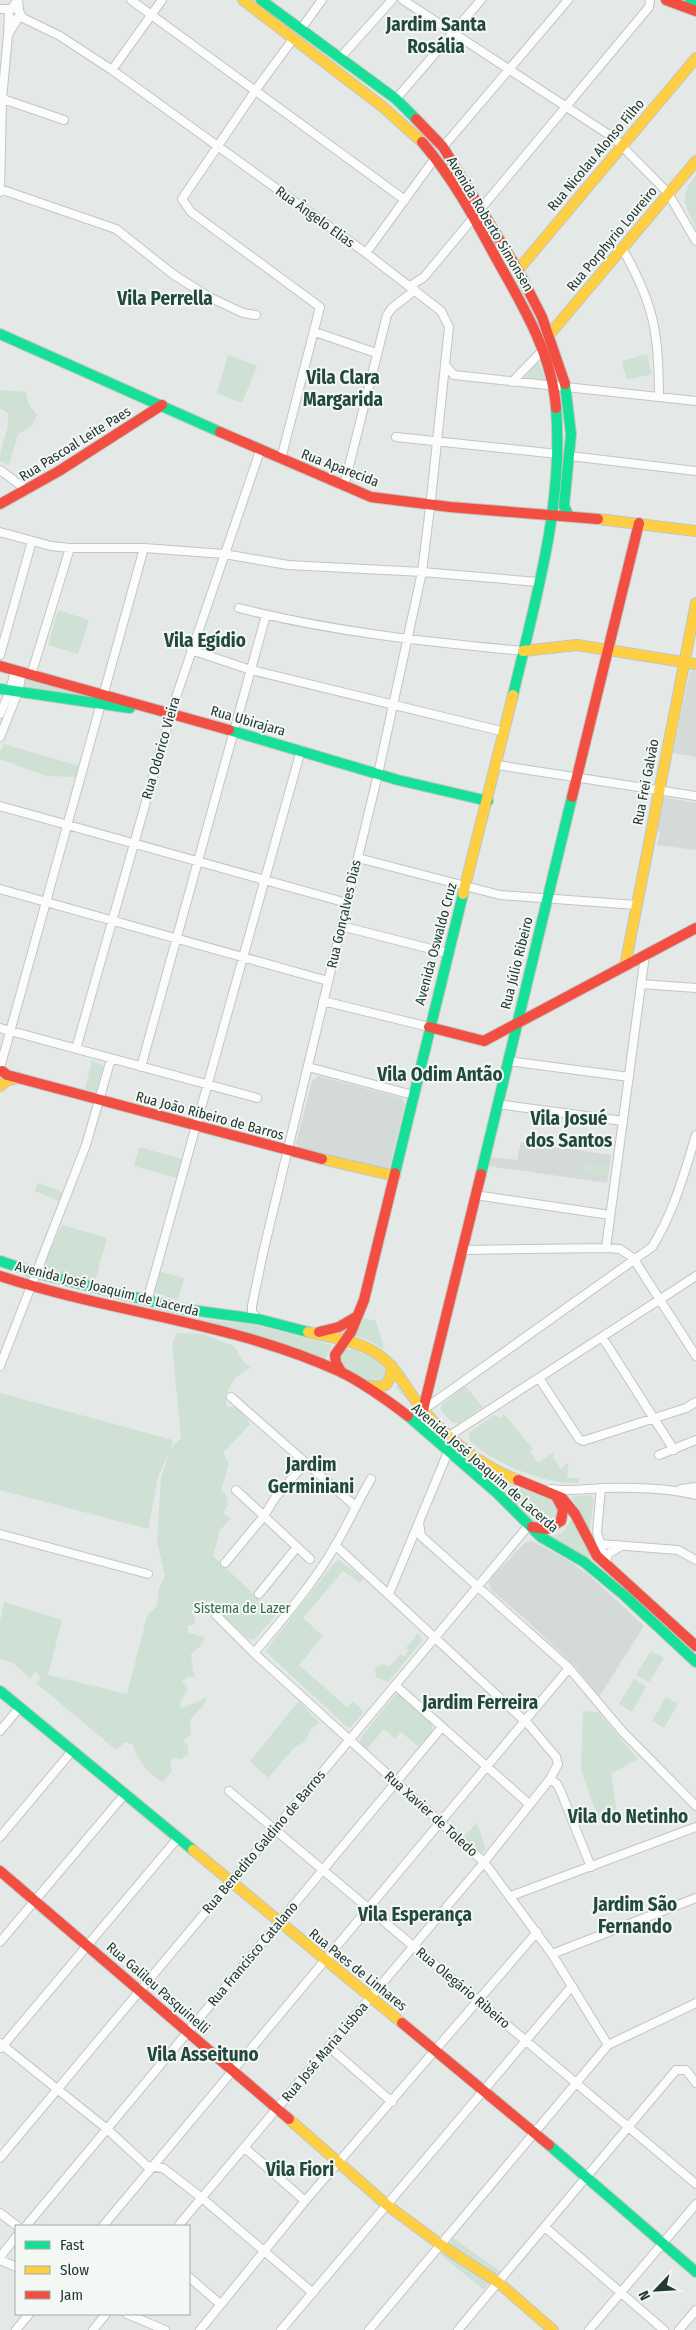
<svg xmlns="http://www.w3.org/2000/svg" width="696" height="2330" font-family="'Fira Sans Condensed',sans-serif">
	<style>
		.built { fill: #d3dad7 }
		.green { fill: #cfe0d4 }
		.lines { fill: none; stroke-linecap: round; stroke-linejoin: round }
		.street-casing { stroke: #c1c6c4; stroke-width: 10 }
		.fast-casing { stroke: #c1c6c4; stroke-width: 12 }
		.slow-casing { stroke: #c1c6c4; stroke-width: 12 }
		.jam-casing { stroke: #c1c6c4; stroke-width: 12 }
		.street { stroke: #fbfcfb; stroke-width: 8 }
		.fast { stroke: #16e098; stroke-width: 10 }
		.slow { stroke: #ffcf43; stroke-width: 10 }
		.jam { stroke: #f24e42; stroke-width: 10 }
		.labels { text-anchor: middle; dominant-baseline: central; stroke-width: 4; stroke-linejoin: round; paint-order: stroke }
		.street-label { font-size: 14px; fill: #253933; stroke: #f3f8f5 }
		.park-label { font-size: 14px; fill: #346b47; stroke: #f3f8f5 }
		.district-label { font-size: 19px; font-weight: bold; fill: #23493e; stroke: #f3f8f5 }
	</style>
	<rect width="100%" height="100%" fill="#e4e9e7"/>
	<path class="built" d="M 693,669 L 696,669 L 696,757 L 673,753 L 690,671 Z
		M 664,797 L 696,803 L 696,850 L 657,845 L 660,832 L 656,830 Z
		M 318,1076 L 402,1098 L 405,1104 L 389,1168 L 386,1170 L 300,1149 L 296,1143 L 312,1081 Z
		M 521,1142 L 611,1155 L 607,1183 L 488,1166 L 489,1157 L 517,1160 Z
		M 532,1541 L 566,1559 L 589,1575 L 644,1626 L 599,1697 L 577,1668 L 522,1616 L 492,1591 L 489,1583 L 491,1578 L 526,1542 Z"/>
	<path class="green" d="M 696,175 L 696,228 C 685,205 678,197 696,175 Z
		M 647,354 L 652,374 L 627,380 L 622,361 Z
		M 228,355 L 257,366 L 242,403 L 217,393 Z
		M 538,361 L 546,381 L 524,379 Z
		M 0,390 L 26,392 L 29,405 L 37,415 L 31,427 L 18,434 L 9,465 L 0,461 C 0,443 10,432 8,413 L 0,408 Z
		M 58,610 L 89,620 L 78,654 L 48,645 Z
		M 24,677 L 88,696 L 90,697 L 20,690 Z
		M 4,744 L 79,766 L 78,777 L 46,776 L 0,759 L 0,752 Z
		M 92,1060 L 103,1066 L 96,1092 L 85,1089 Z
		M 139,1147 L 182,1159 L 177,1178 L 134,1166 Z
		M 585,1163 L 608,1165 L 606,1176 L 584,1172 Z
		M 38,1183 L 62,1192 L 59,1201 L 35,1191 Z
		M 62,1225 L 107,1238 L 95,1281 L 51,1271 L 46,1266 L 46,1259 Z
		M 158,1271 L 184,1278 L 178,1300 L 156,1293 L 154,1289 Z
		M 33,1282 L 191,1318 L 251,1324 L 332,1345 L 325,1360 L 301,1351 Z
		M 364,1318 L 376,1321 L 384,1349 L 368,1340 L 355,1336 Z
		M 177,1333 L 203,1334 L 234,1346 L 242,1360 L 251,1368 C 236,1373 222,1392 227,1407 L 239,1407 L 250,1424 L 223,1453 L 229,1463 L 221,1491 L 226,1494 L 228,1505 L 223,1513 L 231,1518 L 220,1530 L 213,1556 L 276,1615 L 254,1640 L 247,1638 L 208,1601 L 194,1613 L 195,1624 L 187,1626 L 189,1633 L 204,1637 C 203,1646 197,1648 191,1654 L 193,1671 L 195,1674 L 194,1677 L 187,1677 L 182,1681 L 188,1688 L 179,1706 L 183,1708 L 206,1698 L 206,1702 L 190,1720 L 191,1734 L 184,1740 L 188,1747 L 188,1755 L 180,1759 L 175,1758 L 170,1761 L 172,1771 L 163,1782 C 150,1776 136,1758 133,1745 L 125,1742 L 116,1750 L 36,1683 L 41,1677 L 35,1672 L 30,1678 L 13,1663 L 0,1659 L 0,1622 L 4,1602 L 62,1620 L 48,1675 L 127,1694 L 147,1616 L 157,1606 L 159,1588 L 165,1576 L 157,1541 L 161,1478 L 170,1450 L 158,1477 L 148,1529 L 0,1490 L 0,1393 L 173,1440 L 171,1448 L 181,1438 L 172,1344 Z
		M 354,1349 C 366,1353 388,1364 388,1378 L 376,1385 L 344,1368 L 339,1360 L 341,1352 L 347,1349 Z
		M 401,1379 L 482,1466 L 511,1485 L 548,1497 L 557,1506 L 559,1514 L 553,1523 L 539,1526 L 492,1485 L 472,1460 L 395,1388 Z
		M 465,1386 L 483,1407 L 459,1423 L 453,1423 L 441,1411 L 441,1405 Z
		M 504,1414 L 533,1449 L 530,1452 L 538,1463 L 554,1452 L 555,1454 L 553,1457 L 561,1469 L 569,1462 L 567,1477 L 579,1479 L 578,1483 C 546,1485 492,1463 469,1440 L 469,1433 L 494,1415 L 500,1418 Z
		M 591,1495 L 594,1499 L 590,1529 L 571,1497 Z
		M 573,1517 L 595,1559 L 593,1561 L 550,1537 L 563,1532 Z
		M 339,1560 L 364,1579 L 360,1583 L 343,1571 L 303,1618 L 323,1636 L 299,1665 L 347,1707 L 353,1701 L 364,1712 L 351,1727 L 347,1727 L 266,1652 L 267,1649 L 334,1563 Z
		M 418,1633 L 422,1638 L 421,1642 L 388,1682 L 376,1677 L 375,1669 L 382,1664 L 389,1667 L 401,1654 L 404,1657 L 409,1650 L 406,1648 Z
		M 651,1651 L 664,1658 L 649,1682 L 636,1675 Z
		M 634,1679 L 646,1687 L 632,1712 L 619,1704 Z
		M 396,1694 L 402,1696 L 432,1724 L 432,1731 L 420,1748 L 401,1732 L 395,1739 L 384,1729 L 367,1749 L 360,1743 L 361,1737 Z
		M 666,1697 L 678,1704 L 664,1728 L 652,1721 Z
		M 299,1701 L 319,1723 L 311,1729 L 305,1741 L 293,1749 L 268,1778 L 250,1761 Z
		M 583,1711 L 598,1712 L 638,1759 L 611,1774 L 617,1814 L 599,1821 L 581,1770 Z
		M 477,1823 L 486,1849 L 483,1852 L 478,1851 L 462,1838 Z
		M 453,2238 L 501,2272 L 498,2277 L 449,2245 Z
		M 443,2253 L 485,2280 L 488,2284 L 484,2290 L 440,2254 Z"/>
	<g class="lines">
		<defs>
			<path id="street" d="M 131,0 L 405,200
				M 403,0 L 614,138 L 668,193 L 696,241
				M8.5 14a5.5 5.5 0 1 1 11 0a5.5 5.5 0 1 1-11 0Z
				M 0,9 L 11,9 L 18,0 L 19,10
				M 9,14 L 8,35 L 18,18 L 23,18 L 20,13
				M 23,18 L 60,36 L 112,70 L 366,253 L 441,311 L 449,327 L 431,499 L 422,572 L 378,774 L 263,1253 L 252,1306 L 252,1312 L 258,1319
				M 301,29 L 322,0
				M 340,58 L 392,0
				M 112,70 L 162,0
				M 0,98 L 64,120
				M 396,99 L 481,0
				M 443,147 L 568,0
				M 0,189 L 116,229 L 174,275 L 209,297 L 243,313 L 256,315
				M 0,192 L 2,99 L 8,35
				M 622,248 C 654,304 659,333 659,397
				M 366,253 L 435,158
				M 410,286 L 424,277 L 649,7 L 650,0
				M 315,332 L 376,353
				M 445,365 L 454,375 L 696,401
				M 512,382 L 542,351
				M 396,437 L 558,454
				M 570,456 L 696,471
				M 281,459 L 320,307 L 191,212 L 182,199 L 255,91 L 293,39
				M 0,470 L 27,490
				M 344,486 L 387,315 L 392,308 L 415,290
				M 0,532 L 51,546 L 70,548 L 144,548 L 224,554 L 288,565 L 422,572 L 538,582
				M 239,608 C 332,632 428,642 523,651
				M 191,650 L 251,670 L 505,732
				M 0,655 L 32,541
				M 31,675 L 70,548
				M 0,714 L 10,691 L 15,670
				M 0,737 L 18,692 L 22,672
				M 497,765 L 696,796
				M 0,806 L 347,903
				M 358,858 L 500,895 L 636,905
				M 0,889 L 328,981
				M 341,926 L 447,953
				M 641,984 L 696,988
				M 323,1001 L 429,1027
				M 0,1028 L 257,1098
				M 76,1049 L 173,706 L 260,451
				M 508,1061 L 629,1077
				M 141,1067 L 266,615
				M 308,1067 L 413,1095
				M 0,1068 L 144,548
				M 497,1104 L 623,1121
				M 475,1195 L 610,1215
				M 606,1248 L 645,955
				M 462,1250 L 606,1248 L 620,1249 L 633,1258 L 696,1356
				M 141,1299 L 149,1294 L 301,750
				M 602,1337 L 674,1450
				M 0,1366 L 86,1145 L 111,1059
				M 539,1378 L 579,1439 L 583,1441 L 686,1408 L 696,1402
				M 231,1397 L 355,1506
				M 423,1410 L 652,1247 C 674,1212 684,1174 696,1135
				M 449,1436 L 696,1276
				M 659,1455 L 696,1440
				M 601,1488 L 597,1532 L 606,1565
				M 551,1489 C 569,1492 584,1489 602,1488 C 628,1487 671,1488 696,1495
				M 681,1489 L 696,1487
				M 236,1490 L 310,1559
				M 419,1522 L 421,1536 L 569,1668 L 622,1731 L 696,1806
				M 0,1534 L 148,1574
				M 600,1544 L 678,1550 L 696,1560
				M 225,1563 L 264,1516 L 275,1498 L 306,1462
				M 606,1563 L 608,1554 L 621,1546
				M 259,1594 L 297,1547
				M 389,1594 L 448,1452
				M 216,1615 L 254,1653 L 484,1862 L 552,1954 L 608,2045
				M 254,1653 C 283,1619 313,1584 335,1546 C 348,1524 358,1501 371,1479
				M 395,1685 L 529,1804
				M 0,1731 L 20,1707
				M 550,1779 L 557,1784 L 561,1792 L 591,1867
				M 229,1791 L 696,2184
				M 0,1837 L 72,1751
				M 511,1896 L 696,1827
				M 0,1942 L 124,1795
				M 552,1954 L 696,1898
				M 0,2043 L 107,2129 L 147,2166 L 163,2168 L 202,2198 L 313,2293
				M 329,2047 L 392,2102
				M 1,2048 L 177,1839
				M 245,2148 L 305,2201
				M 0,2158 L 529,1525
				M 0,2213 L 17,2226
				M 26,2226 L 442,1727
				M 103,2226 L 569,1668
				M 178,2226 L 481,1866 L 550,1779 L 558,1764 L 556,1757 L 529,1725 L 335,1545
				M 546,2228 L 664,2330
				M 0,2257 L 16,2237
				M 0,2260 L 16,2267
				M 189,2277 L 220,2304
				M 127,2314 L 165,2330
				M 16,2330 L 29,2314
				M 93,2330 L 106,2314
				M 200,2330 L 305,2201 L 537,1932
				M 281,2330 L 572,1986
				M 369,2330 L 608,2045 L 696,2003
				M 458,2330 L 676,2070 L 686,2070 L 696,2083
				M 589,2330 L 696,2204
				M 679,2330 L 696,2310"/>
			<path id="fast" d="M 261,0 L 396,99 L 416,119
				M 690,0 L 696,2
				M 0,334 L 220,432
				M 565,384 L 571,434 L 564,506 L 569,516
				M 0,689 L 130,708
				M 513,695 C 535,601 564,505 556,408
				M 229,730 L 398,780 L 488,801
				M 395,1173 L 463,894
				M 481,1174 L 572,797
				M 0,1261 L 36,1273 L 183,1309 L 258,1319 L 308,1332
				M 408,1416 L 497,1493 L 541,1537 L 584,1562 L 625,1596 L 696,1662
				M 0,1691 L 193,1850
				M 549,2145 L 696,2272"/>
			<path id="slow" d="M 243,0 L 383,107 L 422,142
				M 518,270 L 696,58
				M 549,335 L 696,161
				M 598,519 L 696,531
				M 523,651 L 577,645 L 696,664
				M 463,894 L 513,695
				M 625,966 L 696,603
				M 0,1086 L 8,1080 L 18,1078
				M 322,1159 L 395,1176
				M 308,1332 C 329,1337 353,1340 371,1350 C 396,1363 406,1390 423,1410 C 448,1439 482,1467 518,1480
				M 366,1386 L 378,1387 L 386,1385 L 390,1378 L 392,1366
				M 193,1850 L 402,2023
				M 289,2119 L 387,2205 L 441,2245 L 499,2283 L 553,2330"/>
			<path id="jam" d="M 666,0 L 696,11
				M 416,119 L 443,147 L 518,270 L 542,317 L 565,384
				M 422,142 C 453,178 475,219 497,260 C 523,306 552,354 556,408
				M 220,432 L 371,497 L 450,507 L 598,519
				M 0,504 L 59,471 L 162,405
				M 0,666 L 229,730
				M 572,797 L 639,523
				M 429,1027 L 484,1041 L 696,928
				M 2,1071 L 7,1075 L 322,1159
				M 0,1276 C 112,1313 233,1322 341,1372 C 365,1384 387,1400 408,1416
				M 319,1332 L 339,1327 L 356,1317
				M 342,1373 L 336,1363 L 335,1355 L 351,1332 L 364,1300 L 395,1173
				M 423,1410 L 481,1174
				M 518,1480 L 562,1498 L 575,1514 L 597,1556 L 696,1646
				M 532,1527 L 547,1529 L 561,1521 L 563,1509 L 557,1498
				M 0,1871 L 289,2119
				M 402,2023 L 549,2145"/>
		</defs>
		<use href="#street" class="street-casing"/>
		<use href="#fast" class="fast-casing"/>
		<use href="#slow" class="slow-casing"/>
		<use href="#jam" class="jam-casing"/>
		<use href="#street" class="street"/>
		<use href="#fast" class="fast"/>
		<use href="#slow" class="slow"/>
		<use href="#jam" class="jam"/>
	</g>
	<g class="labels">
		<g class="street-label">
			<text transform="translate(596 155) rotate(-50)">Rua Nicolau Alonso Filho</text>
			<text transform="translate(315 217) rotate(36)">Rua Ângelo Elias</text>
			<text transform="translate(490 224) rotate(59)">Avenida Roberto Simonsen</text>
			<text transform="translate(612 239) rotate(-50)">Rua Porphyrio Loureiro</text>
			<text transform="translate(75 444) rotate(-32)">Rua Pascoal Leite Paes</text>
			<text transform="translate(340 468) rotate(21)">Rua Aparecida</text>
			<text transform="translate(248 721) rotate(16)">Rua Ubirajara</text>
			<text transform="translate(161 748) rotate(-74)">Rua Odorico Vieira</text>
			<text transform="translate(646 782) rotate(-79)">Rua Frei Galvão</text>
			<text transform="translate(344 914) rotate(-77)">Rua Gonçalves Dias</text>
			<text transform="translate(436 944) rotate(-75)">Avenida Oswaldo Cruz</text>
			<text transform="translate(517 963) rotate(-76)">Rua Júlio Ribeiro</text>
			<text transform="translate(210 1116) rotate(15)">Rua João Ribeiro de Barros</text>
			<text transform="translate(107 1289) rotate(14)">Avenida José Joaquim de Lacerda</text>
			<text transform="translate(485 1468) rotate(41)">Avenida José Joaquim de Lacerda</text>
			<text transform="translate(431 1814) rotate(42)">Rua Xavier de Toledo</text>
			<text transform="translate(264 1842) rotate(-50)">Rua Benedito Galdino de Barros</text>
			<text transform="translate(253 1954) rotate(-50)">Rua Francisco Catalano</text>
			<text transform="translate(358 1970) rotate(39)">Rua Paes de Linhares</text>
			<text transform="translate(158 1988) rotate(41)">Rua Galileu Pasquinelli</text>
			<text transform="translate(463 1988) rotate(40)">Rua Olegário Ribeiro</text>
			<text transform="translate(325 2052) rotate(-50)">Rua José Maria Lisboa</text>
		</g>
		<g class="park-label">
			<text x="242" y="1608">Sistema de Lazer</text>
		</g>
		<g class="district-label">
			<text x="436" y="24">Jardim Santa<tspan x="436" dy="22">Rosália</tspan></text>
			<text x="165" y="298">Vila Perrella</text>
			<text x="343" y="377">Vila Clara<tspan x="343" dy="22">Margarida</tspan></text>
			<text x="205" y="640">Vila Egídio</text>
			<text x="440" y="1074">Vila Odim Antão</text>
			<text x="569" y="1118">Vila Josué<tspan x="569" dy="22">dos Santos</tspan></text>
			<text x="311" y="1464">Jardim<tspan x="311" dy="22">Germiniani</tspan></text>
			<text x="480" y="1702">Jardim Ferreira</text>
			<text x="628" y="1816">Vila do Netinho</text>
			<text x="635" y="1904">Jardim São<tspan x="635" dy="22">Fernando</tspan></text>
			<text x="415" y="1914">Vila Esperança</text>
			<text x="203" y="2054">Vila Asseituno</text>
			<text x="300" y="2169">Vila Fiori</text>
		</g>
	</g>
	<rect x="15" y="2225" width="175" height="90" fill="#f3f8f5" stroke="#a1aca7"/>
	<rect x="25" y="2241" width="25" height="8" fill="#16e098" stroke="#a1aca7"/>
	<text x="60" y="2250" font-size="15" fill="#253933">Fast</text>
	<rect x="25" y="2266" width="25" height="8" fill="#ffcf43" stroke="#a1aca7"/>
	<text x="60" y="2275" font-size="15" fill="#253933">Slow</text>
	<rect x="25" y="2291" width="25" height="8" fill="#f24e42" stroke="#a1aca7"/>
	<text x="60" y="2300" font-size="15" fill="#253933">Jam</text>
	<g transform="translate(656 2290) rotate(245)" stroke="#f3f8f5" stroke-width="4" paint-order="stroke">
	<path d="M0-4L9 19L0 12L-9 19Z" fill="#253933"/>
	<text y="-8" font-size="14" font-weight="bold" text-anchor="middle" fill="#253933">N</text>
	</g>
</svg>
